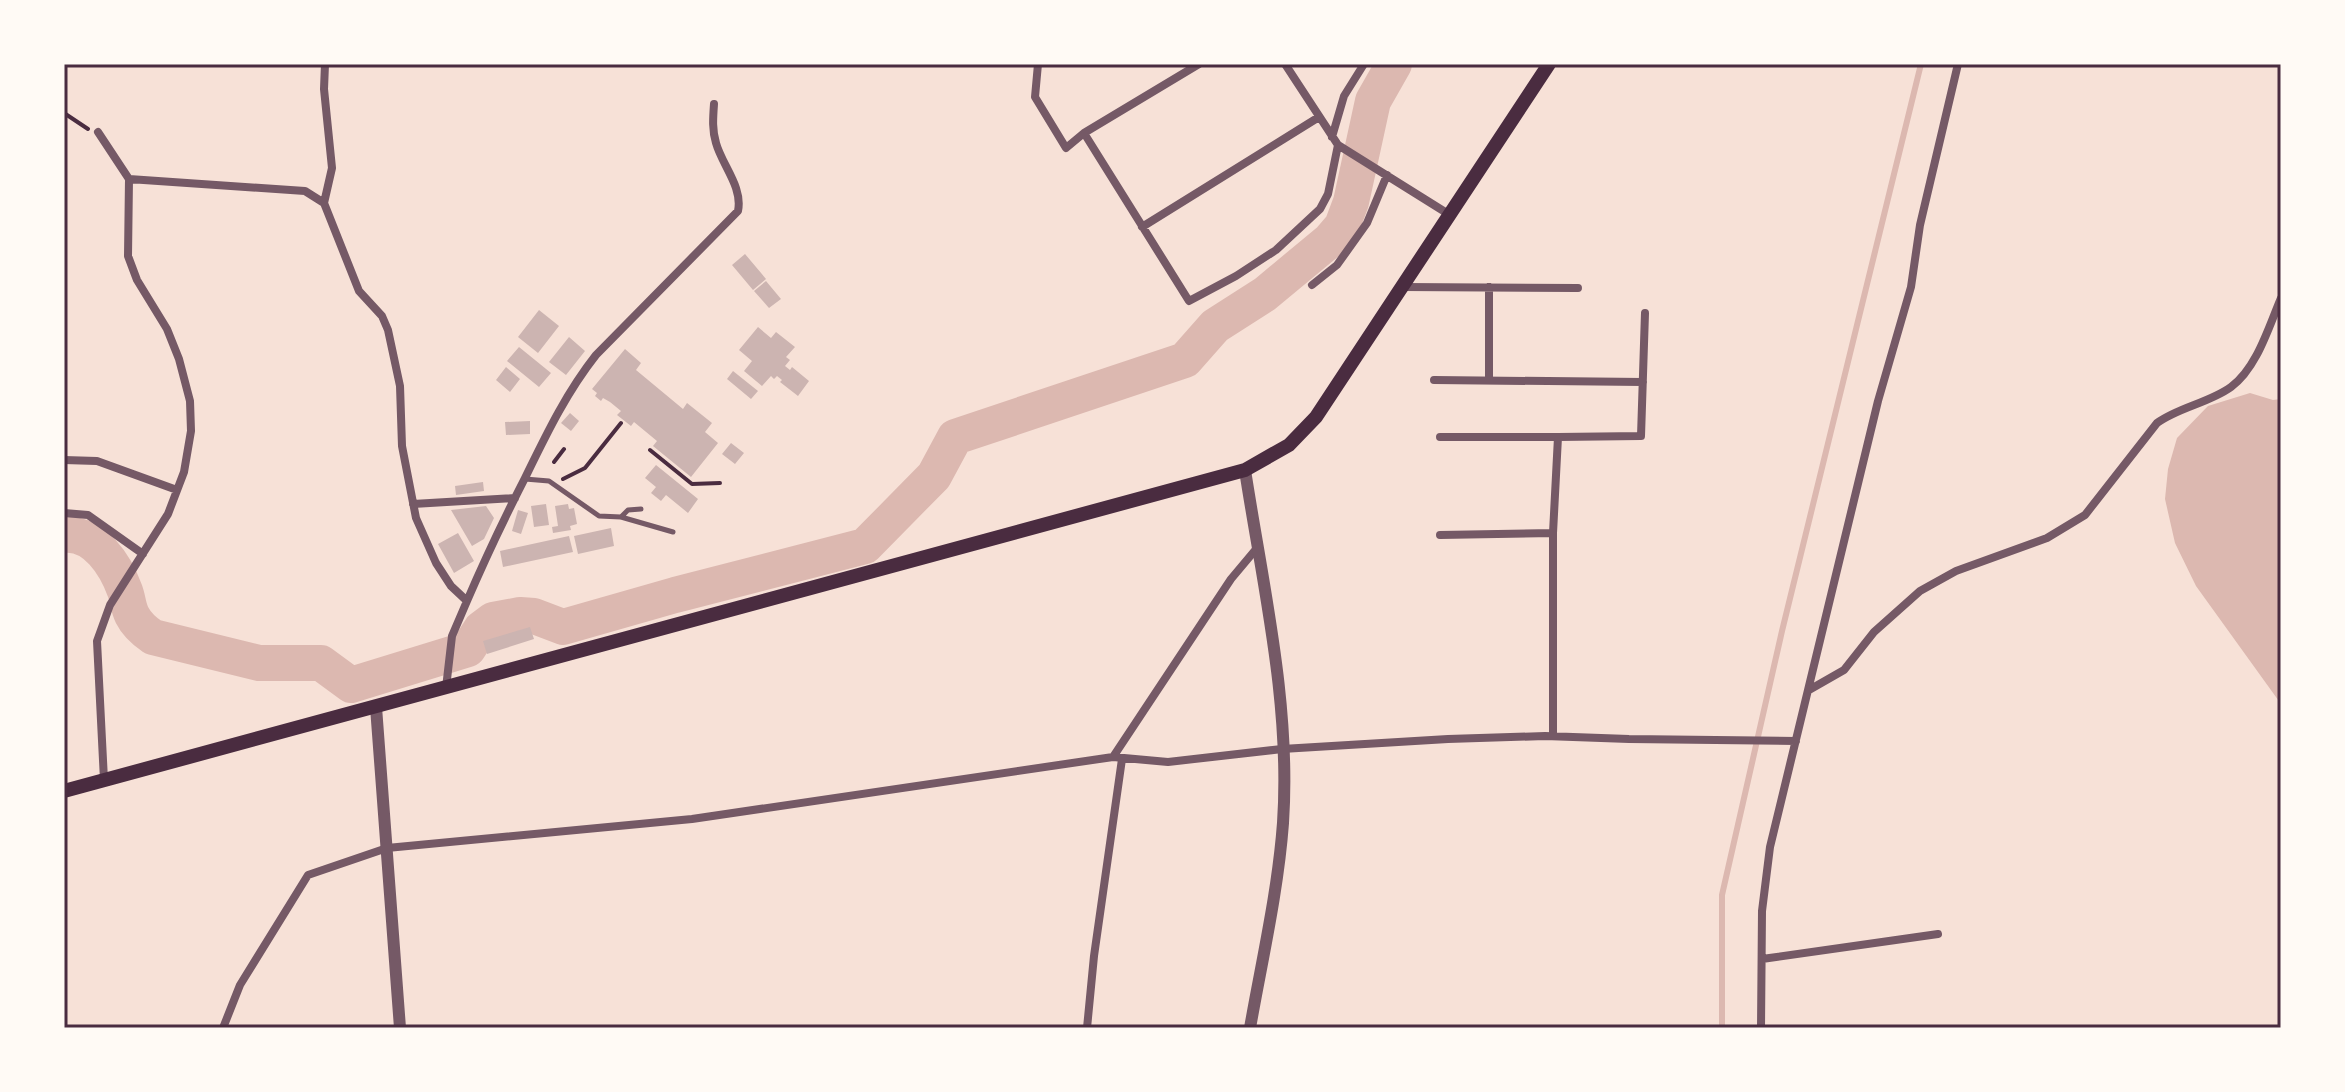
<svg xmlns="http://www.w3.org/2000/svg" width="2345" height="1092" font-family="Merriweather,serif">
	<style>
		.water { fill: #dcb8b0 }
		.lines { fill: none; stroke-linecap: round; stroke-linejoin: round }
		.stream { stroke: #dcb8b0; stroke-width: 6 }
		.river { stroke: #dcb8b0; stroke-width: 36 }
		.building { fill: #ccb4b1 }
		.path { stroke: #4a2c40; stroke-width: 4 }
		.service { stroke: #755966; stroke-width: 5 }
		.minor { stroke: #755966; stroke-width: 8 }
		.tertiary { stroke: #755966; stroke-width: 12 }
		.primary { stroke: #4a2c40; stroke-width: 14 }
		.neatline { fill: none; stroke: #4a2c40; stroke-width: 3 }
	</style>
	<rect width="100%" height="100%" fill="#f7e1d7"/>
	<path class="water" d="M 2250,393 L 2273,400 L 2281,399 L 2281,704 L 2196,586 L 2175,543 L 2165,499 L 2168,469 L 2177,438 L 2208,406 Z"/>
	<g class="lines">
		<path class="stream" d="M 1722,1028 L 1722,895 L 1782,631 L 1921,64"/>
		<path class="river" d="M 64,535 C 95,532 116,566 125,591 C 128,599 128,607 132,615 C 137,625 144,631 153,637 L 259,663 L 321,663 L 351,685 L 468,649 L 481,629 L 493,620 L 520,615 L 534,616 L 563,627 L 675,595 L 865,546 L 934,476 L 955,437 L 1185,360 L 1215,326 L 1265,294 L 1330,240 L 1342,226 L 1351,202 L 1373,101 L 1394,64"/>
	</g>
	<path class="building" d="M 745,254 L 766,279 L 753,290 L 732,265 Z
		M 766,281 L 781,299 L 769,308 L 754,291 Z
		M 539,310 L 559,326 L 538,353 L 518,337 Z
		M 758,327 L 771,338 L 776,332 L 795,347 L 786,357 L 790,360 L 785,366 L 790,370 L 792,367 L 809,381 L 798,396 L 780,382 L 782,380 L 777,376 L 774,379 L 771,376 L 762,386 L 744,371 L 752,361 L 739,350 Z
		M 569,337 L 585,351 L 566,375 L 549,362 Z
		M 519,347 L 551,373 L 539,387 L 507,361 Z
		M 625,349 L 641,363 L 636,370 L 683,409 L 687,403 L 712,423 L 705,432 L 718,443 L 691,477 L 653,446 L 657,441 L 634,422 L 631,426 L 617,415 L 621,411 L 610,402 L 603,398 L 601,401 L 595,396 L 597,393 L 592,389 Z
		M 506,367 L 520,379 L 510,392 L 496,380 Z
		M 733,371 L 758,391 L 751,399 L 727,379 Z
		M 570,413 L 579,421 L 571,431 L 561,423 Z
		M 530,421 L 530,434 L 506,435 L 505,422 Z
		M 731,443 L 744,453 L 735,464 L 722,454 Z
		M 656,465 L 698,499 L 688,513 L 666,495 L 661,501 L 651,493 L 656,487 L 645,478 Z
		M 483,482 L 484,491 L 456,495 L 455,486 Z
		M 546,504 L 549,525 L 534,527 L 531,506 Z
		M 568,504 L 569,509 L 574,508 L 577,524 L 570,526 L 571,530 L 553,533 L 552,527 L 558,526 L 555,506 Z
		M 486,506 L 494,518 L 484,539 L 472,546 L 451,510 Z
		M 518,510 L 528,513 L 521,534 L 512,531 Z
		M 611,528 L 614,546 L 578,554 L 574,536 Z
		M 458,533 L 474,561 L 454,573 L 438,544 Z
		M 569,536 L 573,552 L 503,567 L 500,551 Z
		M 530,627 L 534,639 L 487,654 L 483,641 Z"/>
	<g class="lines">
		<path class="path" d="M 64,113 L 88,129
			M 650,450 L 692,484 L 720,483
			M 554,462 L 564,449
			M 563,479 L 585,468 L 621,423"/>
		<path class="service" d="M 525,479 L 549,481 L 599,516 L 621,517 L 673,532
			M 621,517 L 628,510 L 641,509"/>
		<path class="minor" d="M 1038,64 L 1035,97 L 1066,148 L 1084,133
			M 1199,64 L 1084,133 L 1189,301 L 1236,276 L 1276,250 L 1320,209 L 1328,194 L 1338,145
			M 1285,64 L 1338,145 L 1450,215
			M 98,132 L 129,179 L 128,256 L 137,280 L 167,329 L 179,359 L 190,401 L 191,431 L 184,472 L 168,514 L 110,605 L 97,641 L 104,780
			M 1332,137 L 1344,96 L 1364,64
			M 129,179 L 305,191 L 324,203 L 359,291 L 382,316 L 388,330 L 400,386 L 402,446 L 416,518 L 436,563 L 451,586 L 467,601 C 485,559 504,519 525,478 C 546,435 566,393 596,355 L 738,211 C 743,187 722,165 716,143 C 712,130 713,118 714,104
			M 324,203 L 332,168 L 324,89 L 325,64
			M 1142,227 L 1319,117
			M 1312,285 L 1337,265 L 1367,223 L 1387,175
			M 1403,287 L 1578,288
			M 1434,380 L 1643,382
			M 1489,380 L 1489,287
			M 1440,437 L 1558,437 L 1553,533 L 1553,736
			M 1558,437 L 1641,436 L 1645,313
			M 64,460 L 97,461 L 177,490
			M 413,504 L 515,498
			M 64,513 L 88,515 L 143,554
			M 1440,535 L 1553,533
			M 446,688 L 452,636 L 467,601
			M 1809,690 L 1844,670 L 1874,632 L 1920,591 L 1956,571 L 2047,538 L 2085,515 L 2157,423 C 2179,407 2209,403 2231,387 C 2257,368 2269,326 2281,298
			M 1113,757 L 1231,579 L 1257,548
			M 1762,959 L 1938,934
			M 223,1028 L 240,985 L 308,875 L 387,848 L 692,819 L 1113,757 L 1168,762 L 1282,749 L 1448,739 L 1545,736 L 1629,739 L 1796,741
			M 1087,1028 L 1094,956 L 1122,759
			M 1761,1028 L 1762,911 L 1770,847 L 1878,401 L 1911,287 L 1920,225 L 1958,64"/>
		<path class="tertiary" d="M 1245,470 C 1263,587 1291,704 1283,823 C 1278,891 1262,960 1250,1028
			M 376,707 L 400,1028"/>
		<path class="primary" d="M 64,791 L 1245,470 L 1289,445 L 1316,417 L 1549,64"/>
	</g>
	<rect width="2345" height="1092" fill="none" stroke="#fffaf5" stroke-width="132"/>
	<rect x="66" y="66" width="2213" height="960" class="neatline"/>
</svg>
